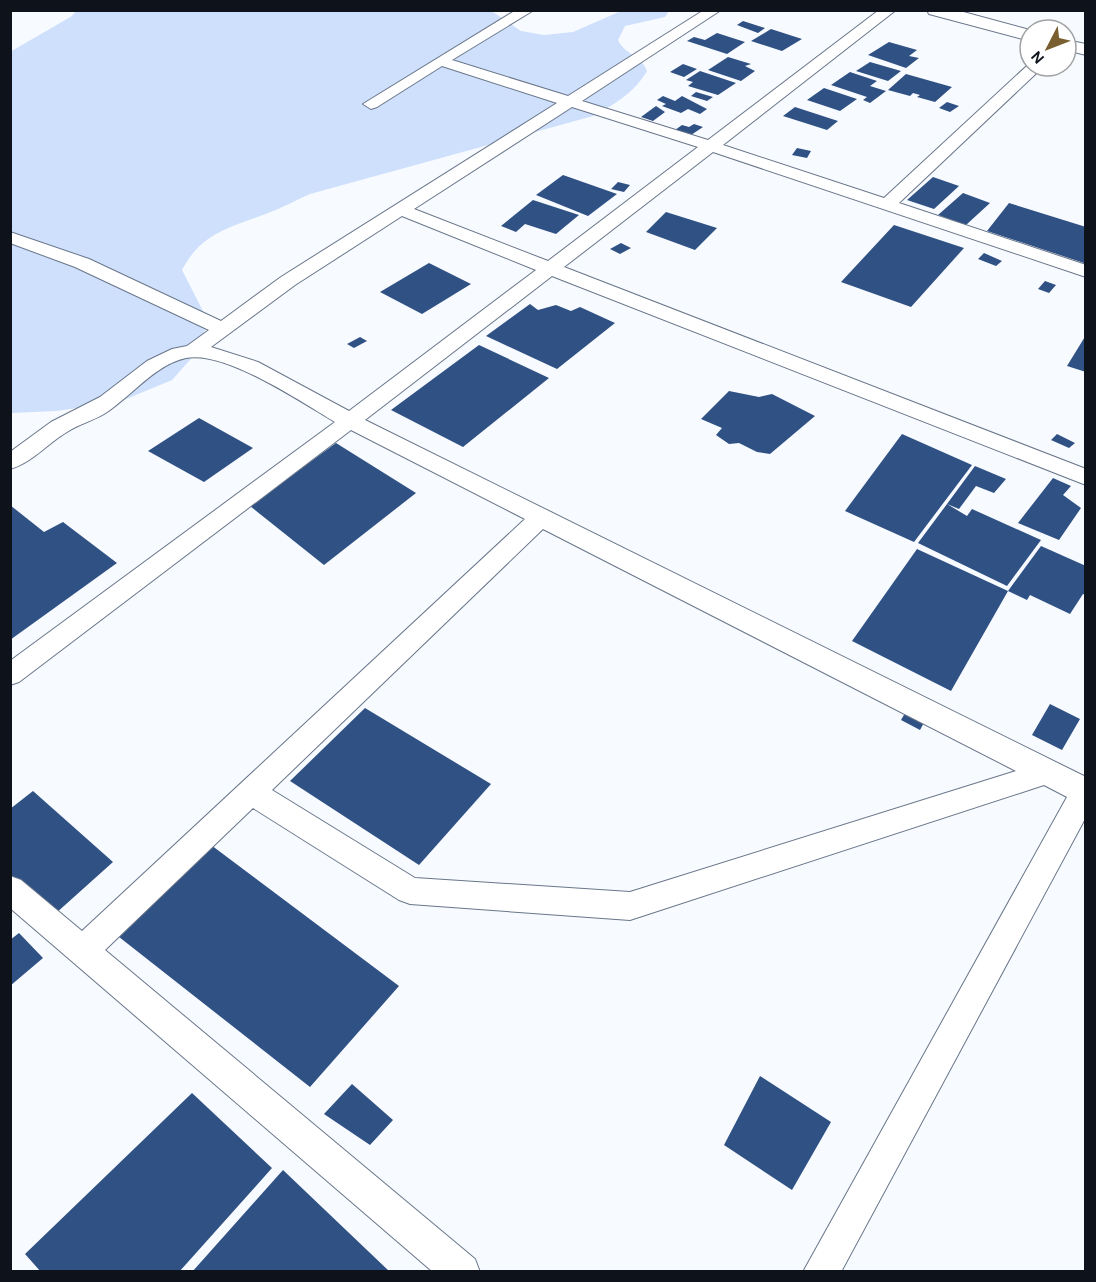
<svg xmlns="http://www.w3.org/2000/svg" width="1096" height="1282" font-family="Karla,sans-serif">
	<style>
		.green { fill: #cee0fc }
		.building { fill: #305184 }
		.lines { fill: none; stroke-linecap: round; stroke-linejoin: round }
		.minor-casing { stroke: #69768a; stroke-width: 2 }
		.tertiary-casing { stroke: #69768a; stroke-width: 2 }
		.minor { fill: #fff; fill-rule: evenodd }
		.tertiary { fill: #fff; fill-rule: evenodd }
	</style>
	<rect width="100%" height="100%" fill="#f7faff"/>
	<path class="green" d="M 490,10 L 521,31 L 544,35 L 573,32 L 621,11 L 669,11 L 665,17 L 625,26 L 618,40 C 625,55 641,55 647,71 C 634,93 615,104 593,116 L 310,194 C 296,200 282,208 268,213 C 230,228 202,232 182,270 L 208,321 L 197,352 L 172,380 L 119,402 L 56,411 L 11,413 L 10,52 L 72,16 L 76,11 Z"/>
	<path class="building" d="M 743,21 L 765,28 L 758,33 L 737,25 Z
		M 771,29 L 802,39 L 782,51 L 751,41 Z
		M 717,33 L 745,42 L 727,54 L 687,41 L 694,37 L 705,40 Z
		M 889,42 L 917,50 L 909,56 L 919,58 L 906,68 L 868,55 Z
		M 728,57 L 751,64 L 745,66 L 755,71 L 741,81 L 708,70 Z
		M 870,62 L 901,71 L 888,81 L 856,71 Z
		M 683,64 L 697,69 L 684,77 L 670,72 Z
		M 700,71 L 736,83 L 718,95 L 688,86 L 693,82 L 686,80 Z
		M 850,72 L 877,81 L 870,86 L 886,91 L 870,103 L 863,100 L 867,97 L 831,85 Z
		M 906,74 L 952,87 L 935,102 L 917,97 L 920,95 L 913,93 L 910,96 L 888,90 Z
		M 824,88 L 857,99 L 840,111 L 807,100 Z
		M 696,92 L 713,97 L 707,101 L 691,96 Z
		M 663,96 L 675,101 L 682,96 L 707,109 L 700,114 L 688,109 L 681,113 L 662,106 L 666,104 L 657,100 Z
		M 947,102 L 959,106 L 950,112 L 939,108 Z
		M 656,106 L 665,112 L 653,121 L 641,117 Z
		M 795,107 L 838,121 L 827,130 L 783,116 Z
		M 694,124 L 703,127 L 691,135 L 675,130 L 682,125 L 689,127 Z
		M 797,148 L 811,151 L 807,158 L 792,155 Z
		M 563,175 L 617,194 L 588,216 L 536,195 Z
		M 933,177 L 959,186 L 934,209 L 907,200 Z
		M 618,182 L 630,185 L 624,192 L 611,189 Z
		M 963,193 L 990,203 L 966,225 L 938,215 Z
		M 533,200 L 579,215 L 556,234 L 525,224 L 516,232 L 501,226 Z
		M 1009,203 L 1086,227 L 1084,263 L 987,231 Z
		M 666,212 L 717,228 L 695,250 L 646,232 Z
		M 894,225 L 964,248 L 911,307 L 841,282 Z
		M 621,243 L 631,248 L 620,254 L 610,249 Z
		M 984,253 L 1002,261 L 996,266 L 978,259 Z
		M 429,263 L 471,284 L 422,314 L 380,292 Z
		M 1045,281 L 1056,285 L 1049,293 L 1038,289 Z
		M 530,304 L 538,310 L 556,305 L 571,311 L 580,307 L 615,323 L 557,369 L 486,336 Z
		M 1086,335 L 1086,372 L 1067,366 Z
		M 360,337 L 367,341 L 354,348 L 347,344 Z
		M 479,345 L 549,378 L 463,447 L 391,410 Z
		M 729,391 L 759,397 L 772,394 L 815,416 L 770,454 L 757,452 L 739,443 L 729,444 L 716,435 L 722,428 L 701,419 Z
		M 199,418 L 253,448 L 204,482 L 148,451 Z
		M 902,434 L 972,465 L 914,542 L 845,511 Z
		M 1057,434 L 1075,443 L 1069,448 L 1051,440 Z
		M 336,443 L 416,493 L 324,565 L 250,506 Z
		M 975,466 L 1006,479 L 994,493 L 976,486 L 959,509 L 947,504 Z
		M 1053,478 L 1071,486 L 1063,495 L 1081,508 L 1059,540 L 1018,523 Z
		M 947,504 L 967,516 L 972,509 L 1041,540 L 1007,586 L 918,543 Z
		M 10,505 L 44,532 L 63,522 L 117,563 L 10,640 Z
		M 1041,546 L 1086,566 L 1086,595 L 1083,594 L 1070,614 L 1030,595 L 1027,600 L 1008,591 Z
		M 917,549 L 1008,591 L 951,691 L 852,641 Z
		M 1050,704 L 1080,719 L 1062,750 L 1032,735 Z
		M 365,708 L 491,784 L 419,865 L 290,781 Z
		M 908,708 L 927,717 L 920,730 L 901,720 Z
		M 33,791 L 113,862 L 55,914 L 10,875 L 10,809 Z
		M 211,845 L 399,986 L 310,1087 L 114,933 Z
		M 19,933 L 43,958 L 10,986 L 10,940 Z
		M 760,1076 L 831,1122 L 792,1190 L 724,1145 Z
		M 352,1084 L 393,1120 L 370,1145 L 324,1114 Z
		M 192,1093 L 272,1168 L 179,1272 L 41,1272 L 25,1254 Z
		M 283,1170 L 390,1272 L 192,1272 Z"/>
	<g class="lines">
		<defs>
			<path id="minor" d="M 516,10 L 534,10 L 452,60 L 568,96 L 704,10 L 721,10 L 582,101 L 708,140 L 879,10 L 896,10 L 723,145 L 884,198 L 1030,63 L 1030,66 L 1044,66 L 899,203 L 1086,265 L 1086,277 L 713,152 L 564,267 L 1086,469 L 1086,485 L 552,276 L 365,420 L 1086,777 L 1086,817 L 841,1272 L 803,1272 L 1067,797 L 1044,785 L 630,920 L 410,904 L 399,900 L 253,808 L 105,950 L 475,1259 L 480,1272 L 433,1272 L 10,908 L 10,876 L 21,880 L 82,931 L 525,519 L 351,430 L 19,682 L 10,685 L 10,661 L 335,422 C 301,402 225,350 186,358 C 154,365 131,397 104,414 C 92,421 79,424 67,432 C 48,443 32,463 10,469 L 10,452 L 51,422 L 100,397 L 147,361 L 172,349 L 187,346 L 209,330 L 75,267 L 10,243 L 10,232 L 89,259 L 221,321 L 281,277 L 557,103 L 442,66 L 377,107 L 371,109 L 363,104 ZM 572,107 L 698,147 L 548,261 L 414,209 ZM 402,216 L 536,270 L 349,411 L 258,362 L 211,347 L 295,285 ZM 543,529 L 1016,771 L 630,892 L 415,878 L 272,790 Z"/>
			<path id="tertiary" d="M 927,10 L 956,10 L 1030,30 L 1030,41 L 929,14 Z
				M 1066,40 L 1086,44 L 1086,55 L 1066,50 Z"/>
		</defs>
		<use href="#minor" class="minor-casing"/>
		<use href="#tertiary" class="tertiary-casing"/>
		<use href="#minor" class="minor"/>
		<use href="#tertiary" class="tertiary"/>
	</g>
	<rect width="1096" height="1282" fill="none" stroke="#0e131b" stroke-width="24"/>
	<g transform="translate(1048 48) rotate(228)"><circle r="28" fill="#ffffff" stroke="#9fa1a4" stroke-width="1.5"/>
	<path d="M0-4.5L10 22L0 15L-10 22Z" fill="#795e30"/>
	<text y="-9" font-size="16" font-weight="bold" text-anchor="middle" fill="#0e131b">N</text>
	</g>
</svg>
